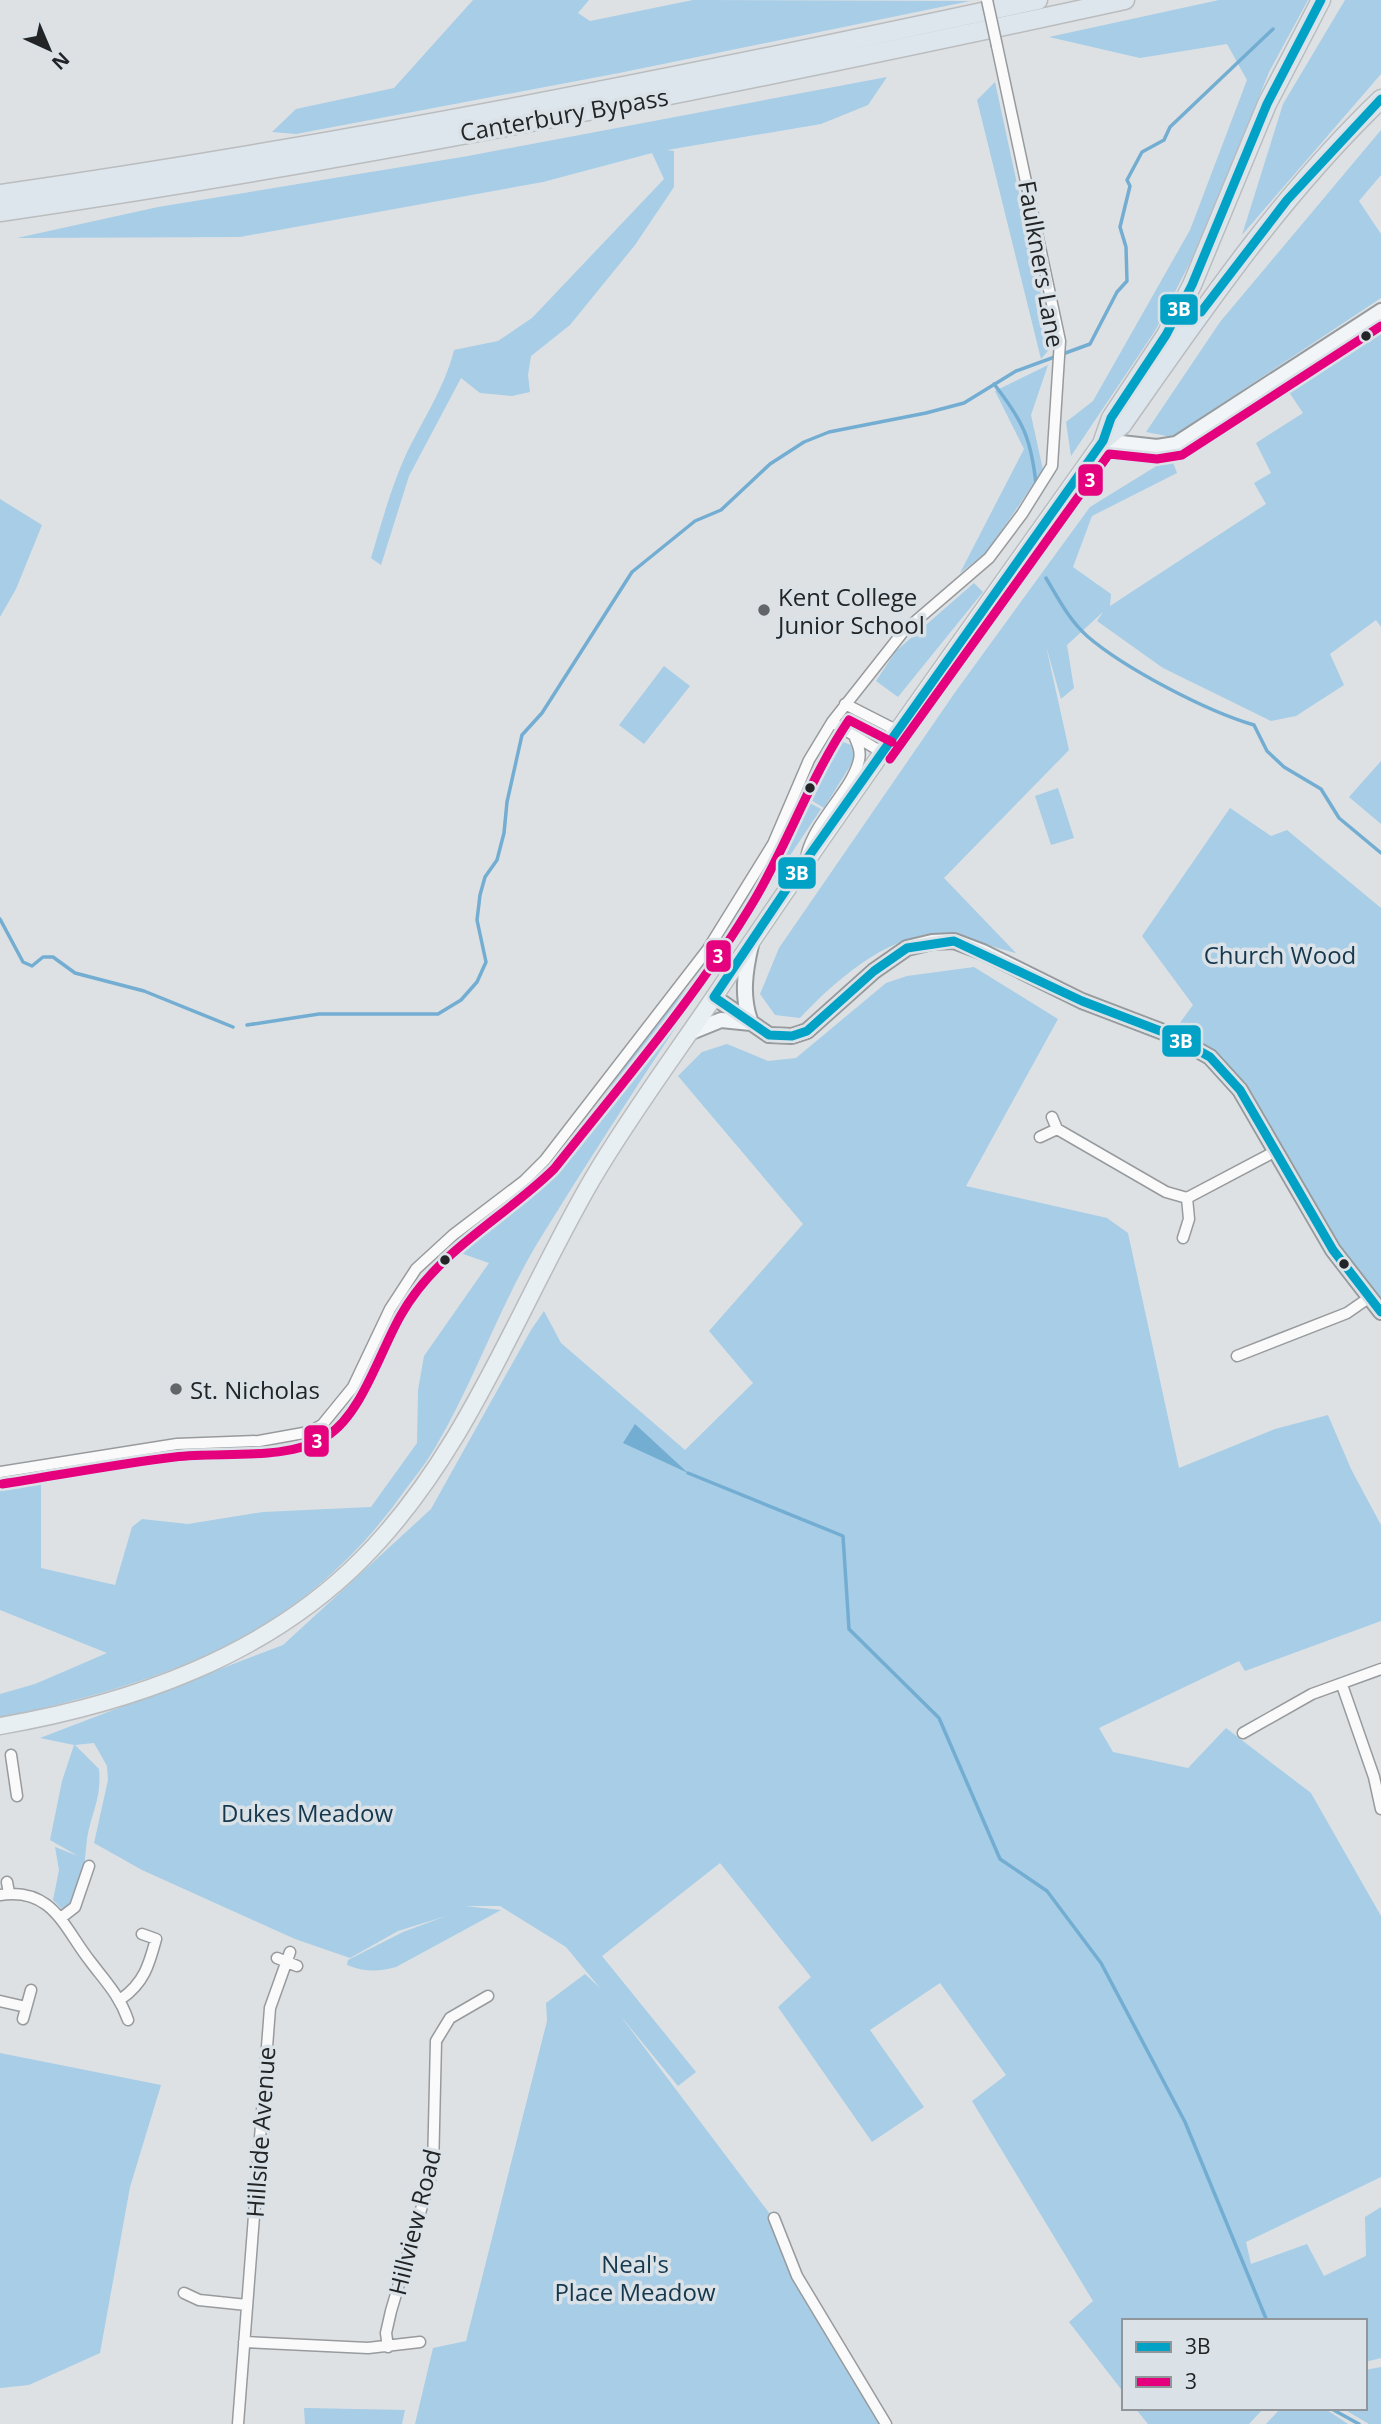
<svg xmlns="http://www.w3.org/2000/svg" width="1381" height="2424" font-family="'Open Sans',sans-serif">
	<style>
		.green { fill: #a7cde7 }
		.water { fill: #73aed2 }
		.lines { fill: none; stroke-linecap: round; stroke-linejoin: round }
		.stream { stroke: #73aed2; stroke-width: 3.5 }
		.street-casing { stroke: #989b9d; stroke-width: 13 }
		.secondary-casing { stroke: #989b9d; stroke-width: 18 }
		.primary-casing { stroke: #babcbe; stroke-width: 19 }
		.highway-casing { stroke: #babcbe; stroke-width: 21 }
		.street { stroke: #fafafb; stroke-width: 10 }
		.secondary { stroke: #f1f5f7; stroke-width: 14 }
		.primary { stroke: #e8eff2; stroke-width: 16 }
		.highway { stroke: #dde6ec; stroke-width: 18 }
		.street-bridge-casing { stroke: #989b9d; stroke-width: 13; stroke-linecap: butt }
		.street-bridge { stroke: #fafafb; stroke-width: 10 }
		.bus-1-casing { stroke: #dae2e7; stroke-width: 14 }
		.bus-2-casing { stroke: #dae2e7; stroke-width: 14 }
		.bus-1 { stroke: #02a2c6; stroke-width: 9 }
		.bus-2 { stroke: #e5007d; stroke-width: 9 }
		.bus-dot { fill: #222426; stroke: #dae2e7; stroke-width: 2.5 }
		.poi-dot { fill: #636668; stroke: #dae2e7; stroke-width: 2.5 }
		.labels { text-anchor: middle; dominant-baseline: central; stroke-width: 7; stroke-linejoin: round; paint-order: stroke }
		.street-label { font-size: 24px; fill: #222426; stroke: #dae2e7 }
		.poi-label { font-size: 24px; fill: #222426; stroke: #dae2e7; text-anchor: start }
		.park-label { font-size: 24px; fill: #15384e; stroke: #dae2e7 }
		.line-badge { stroke: #dae2e7; stroke-width: 2.5 }
		.badge-label { font-size: 19px; text-anchor: middle; font-weight: bold; fill: #fff }
	</style>
	<rect width="100%" height="100%" fill="#dde1e4"/>
	<path class="green" d="M 473,0 L 589,0 L 578,13 L 590,21 L 693,0 L 970,1 L 619,73 L 296,134 L 272,132 L 296,109 L 394,88 Z
		M 1219,0 L 1308,0 L 1269,72 L 1203,237 L 1155,331 L 1071,456 L 1066,422 L 1093,401 L 1190,230 L 1247,80 L 1227,44 L 1140,58 L 1049,37 Z
		M 1345,0 L 1381,0 L 1381,74 L 1242,235 L 1283,104 Z
		M 887,77 L 868,105 L 821,124 L 667,150 L 674,151 L 674,187 L 635,245 L 570,325 L 531,356 L 528,375 L 530,392 L 512,396 L 480,393 L 461,378 L 409,476 L 381,565 L 371,558 C 381,525 390,491 404,459 C 421,422 444,390 454,350 L 498,341 L 532,318 L 664,179 L 652,153 L 543,182 L 240,237 L 17,238 L 158,207 L 468,156 Z
		M 995,82 L 1052,346 L 1041,359 L 977,100 Z
		M 1381,130 L 1381,175 L 1359,201 L 1381,234 L 1381,298 L 1172,437 L 1146,432 L 1220,322 Z
		M 1381,318 L 1381,627 L 1376,620 L 1330,654 L 1344,685 L 1296,716 L 1271,721 L 1163,668 L 1097,621 L 1103,612 L 1067,645 L 1074,688 L 1061,699 L 1046,646 L 1069,750 L 944,878 L 1016,953 C 998,949 952,932 937,933 C 883,938 835,981 800,1018 L 775,1015 L 760,994 L 779,948 L 956,691 L 1090,507 L 1171,457 L 1177,473 L 1092,516 L 1073,567 L 1111,594 L 1110,606 L 1266,504 L 1254,483 L 1271,473 L 1256,443 L 1303,413 L 1283,383 Z
		M 1048,365 L 1031,415 L 1043,470 L 987,552 L 960,573 L 1024,449 L 995,391 Z
		M 0,499 L 42,525 L 16,589 L 0,617 Z
		M 974,583 L 983,592 L 898,697 L 876,681 L 896,651 Z
		M 664,666 L 690,686 L 644,744 L 619,725 Z
		M 846,715 L 865,719 L 882,734 L 878,740 C 865,735 849,728 846,715 Z
		M 835,739 L 851,745 L 855,758 L 824,808 L 803,795 L 824,746 Z
		M 1381,761 L 1381,824 L 1349,797 Z
		M 1058,788 L 1074,838 L 1051,845 L 1035,796 Z
		M 804,800 L 821,809 C 727,950 632,1090 543,1234 C 501,1301 476,1378 436,1446 C 427,1462 414,1478 403,1493 C 299,1638 167,1681 0,1718 L 0,1694 L 35,1684 L 107,1653 L 0,1610 L 0,1483 L 41,1479 L 41,1568 L 115,1585 L 132,1527 L 142,1519 L 188,1524 L 263,1512 L 371,1507 L 417,1443 L 418,1390 L 424,1356 L 489,1263 L 449,1249 L 464,1231 L 536,1177 L 542,1177 L 555,1164 L 661,1016 L 688,988 L 738,914 Z
		M 1230,808 L 1271,836 L 1287,830 L 1381,908 L 1381,1312 L 1333,1250 L 1240,1090 L 1171,1035 L 1193,1005 L 1142,936 Z
		M 974,967 L 1058,1019 L 966,1186 L 1107,1218 L 1128,1233 L 1179,1468 L 1275,1429 L 1328,1415 L 1351,1469 L 1381,1525 L 1381,1621 L 1245,1671 L 1239,1661 L 1099,1728 L 1113,1752 L 1188,1768 L 1226,1728 L 1311,1793 L 1381,1916 L 1381,2177 L 1246,2242 L 1251,2264 L 1307,2244 L 1324,2276 L 1366,2256 L 1365,2217 L 1381,2207 L 1381,2358 L 1365,2362 L 1365,2321 L 1124,2321 L 1124,2393 L 1069,2322 L 1093,2301 L 972,2101 L 1006,2075 L 940,1983 L 870,2030 L 924,2107 L 872,2142 L 778,2007 L 811,1977 L 720,1863 L 602,1956 L 696,2072 L 678,2086 L 619,2014 L 779,2226 L 785,2250 L 886,2424 L 415,2424 L 433,2348 L 466,2341 L 547,2021 L 546,2003 L 585,1974 L 600,1988 L 566,1947 L 500,1906 L 465,1906 L 501,1910 L 396,1967 C 379,1972 364,1972 347,1965 L 348,1960 L 403,1932 L 446,1916 L 398,1931 L 350,1958 L 295,1939 L 142,1870 L 94,1843 L 108,1780 L 107,1766 L 94,1743 L 75,1745 L 99,1769 C 102,1798 91,1813 87,1839 C 84,1865 84,1893 65,1912 L 53,1900 L 59,1870 L 55,1847 L 78,1856 L 50,1840 L 62,1781 L 74,1745 L 40,1738 L 283,1645 L 431,1509 L 531,1330 L 544,1311 L 561,1343 L 685,1450 L 753,1383 L 709,1331 L 803,1224 L 678,1076 L 702,1052 L 727,1044 L 768,1061 L 796,1058 L 886,983 L 907,976 Z
		M 0,2053 L 161,2085 L 130,2187 L 100,2353 L 29,2385 L 0,2388 Z
		M 1381,2367 L 1381,2424 L 1369,2424 L 1342,2408 L 1365,2408 L 1365,2370 Z
		M 304,2408 L 308,2408 L 405,2410 L 402,2424 L 305,2424 Z
		M 1135,2408 L 1264,2408 L 1249,2424 L 1148,2424 Z
		M 1281,2408 L 1324,2408 L 1348,2424 L 1266,2424 Z"/>
	<path class="water" d="M 635,1424 L 688,1473 L 623,1443 Z"/>
	<g class="lines">
		<path class="stream" d="M 994,384 C 1023,421 1031,438 1036,484
			M 1046,578 C 1058,598 1069,620 1087,636 C 1124,668 1206,711 1254,725 L 1267,751 L 1284,767 L 1321,789 L 1339,818 L 1381,853
			M 0,919 L 23,962 L 32,966 L 43,957 L 53,957 L 75,973 L 144,991 L 233,1027
			M 247,1025 L 319,1014 L 438,1014 L 461,1000 L 477,982 L 486,962 L 477,920 L 480,895 L 485,877 L 497,860 L 504,833 L 507,802 L 522,735 L 542,713 L 632,572 L 695,521 L 721,510 L 770,464 L 804,442 L 829,432 L 926,413 L 964,403 L 1016,371 L 1090,344 L 1117,292 L 1127,281 L 1126,247 L 1120,227 L 1130,186 L 1127,180 L 1142,152 L 1164,140 L 1170,127 L 1273,29
			M 688,1473 L 843,1536 L 849,1629 L 939,1718 L 1000,1859 L 1047,1891 L 1101,1963 L 1185,2122 L 1267,2321
			M 1330,2408 L 1359,2424"/>
		<defs>
			<path id="street" d="M 845,704 L 898,731
				M 832,722 L 883,753
				M 807,853 C 817,818 852,790 859,760 C 861,752 858,745 855,738
				M 1057,1129 L 1166,1192 L 1187,1198 L 1276,1151
				M 1040,1137 L 1057,1129 L 1052,1117
				M 1183,1238 L 1189,1219 L 1187,1198
				M 1237,1356 L 1347,1313 L 1370,1297
				M 0,1472 L 177,1444 L 259,1441 L 309,1432 L 322,1425 L 353,1387 L 390,1309 L 416,1269 L 453,1235 L 524,1181 L 545,1160 L 708,949 L 773,844 L 809,760 L 832,722 L 903,632 L 989,558 L 1022,514 L 1052,466 L 1060,341 L 997,46
				M 1342,1685 L 1374,1777 L 1381,1809
				M 1243,1733 L 1312,1694 L 1381,1669
				M 11,1755 L 17,1796
				M 7,1882 L 9,1893
				M 0,1895 C 53,1887 64,1928 90,1961 C 105,1981 120,1996 128,2020
				M 62,1917 L 75,1907 L 89,1866
				M 277,1958 L 297,1966
				M 121,1999 C 144,1983 149,1965 156,1939 L 142,1934
				M 0,2001 L 26,2007
				M 23,2019 L 31,1990
				M 774,2218 L 797,2276 L 886,2424
				M 184,2293 L 199,2300 L 247,2305
				M 244,2342 L 368,2348 L 420,2342
				M 388,2347 L 386,2333 L 391,2311 L 433,2169 L 436,2041 L 450,2018 L 488,1996
				M 238,2424 L 270,2008 L 290,1952"/>
			<path id="secondary" d="M 1103,441 L 1157,447 L 1176,444 L 1381,311
				M 714,997 L 769,1035 L 792,1036 L 807,1031 L 874,971 L 907,948 L 932,942 L 954,941 L 983,952 L 1082,1001 L 1171,1035 L 1210,1057 L 1240,1090 L 1333,1250 L 1381,1312
				M 689,1033 L 721,1020 L 751,1023 C 741,997 745,971 751,945"/>
			<path id="primary" d="M 0,1726 C 132,1703 264,1657 361,1560 C 468,1453 518,1306 593,1178 C 633,1110 681,1047 725,981 C 847,799 976,620 1103,441"/>
			<path id="highway" d="M 0,194 C 348,144 695,74 1038,0
				M 0,212 C 377,157 752,81 1125,0
				M 1106,438 L 1122,425 C 1202,311 1280,196 1381,99
				M 1103,441 L 1111,418 L 1166,335 L 1192,285 L 1267,104 L 1321,0"/>
		</defs>
		<use href="#street" class="street-casing"/>
		<use href="#secondary" class="secondary-casing"/>
		<use href="#primary" class="primary-casing"/>
		<use href="#highway" class="highway-casing"/>
		<use href="#street" class="street"/>
		<use href="#secondary" class="secondary"/>
		<use href="#primary" class="primary"/>
		<use href="#highway" class="highway"/>
		<defs>
			<path id="street-bridge" d="M 987,0 L 997,46"/>
		</defs>
		<use href="#street-bridge" class="street-bridge-casing"/>
		<use href="#street-bridge" class="street-bridge"/>
		<defs>
			<path id="bus-1" d="M 1321,0 L 1267,104 L 1192,285 L 1166,335 L 1111,418 L 1103,441 L 804,863 L 714,997 L 769,1035 L 792,1036 L 807,1031 L 874,971 L 907,948 L 954,941 L 1082,1001 L 1171,1035 L 1210,1057 L 1240,1090 L 1333,1250 L 1381,1312
				M 1201,312 L 1287,200 L 1381,99"/>
			<path id="bus-2" d="M 890,759 L 1109,454 L 1157,459 L 1182,455 L 1381,326
				M 2,1484 C 60,1475 117,1464 175,1457 C 221,1451 287,1462 327,1436 C 362,1414 381,1349 401,1315 C 437,1251 503,1219 554,1169 C 623,1082 698,995 755,899 C 789,841 811,776 849,720 L 892,742"/>
		</defs>
		<use href="#bus-1" class="bus-1-casing"/>
		<use href="#bus-2" class="bus-2-casing"/>
		<use href="#bus-1" class="bus-1"/>
		<use href="#bus-2" class="bus-2"/>
	</g>
	<g class="bus-dot">
		<circle cx="1366" cy="336" r="6"/>
		<circle cx="810" cy="788" r="6"/>
		<circle cx="445" cy="1260" r="6"/>
		<circle cx="1344" cy="1264" r="6"/>
	</g>
	<g class="poi-dot">
		<circle cx="764" cy="610" r="7"/>
		<circle cx="176" cy="1389" r="7"/>
	</g>
	<g class="labels">
		<g class="street-label">
			<text transform="translate(564 114) rotate(-10)">Canterbury Bypass</text>
			<text transform="translate(1042 264) rotate(80)">Faulkners Lane</text>
			<text transform="translate(260 2132) rotate(-86)">Hillside Avenue</text>
			<text transform="translate(414 2222) rotate(-76)">Hillview Road</text>
		</g>
		<g class="poi-label">
			<text x="778" y="596">Kent College<tspan x="778" dy="28">Junior School</tspan></text>
			<text x="190" y="1389">St. Nicholas</text>
		</g>
		<g class="park-label">
			<text x="1280" y="954">Church Wood</text>
			<text x="307" y="1812">Dukes Meadow</text>
			<text x="635" y="2263">Neal's<tspan x="635" dy="28">Place Meadow</tspan></text>
		</g>
	</g>
	<g class="line-badge">
		<rect x="1159" y="293" width="40" height="33" rx="7" fill="#02a2c6"/>
		<rect x="1077" y="463" width="27" height="34" rx="7" fill="#e5007d"/>
		<rect x="777" y="856" width="40" height="34" rx="7" fill="#02a2c6"/>
		<rect x="705" y="939" width="27" height="34" rx="7" fill="#e5007d"/>
		<rect x="1161" y="1024" width="41" height="34" rx="7" fill="#02a2c6"/>
		<rect x="303" y="1424" width="27" height="34" rx="7" fill="#e5007d"/>
	</g>
	<g class="badge-label">
		<text x="1179" y="316">3B</text>
		<text x="1090" y="487">3</text>
		<text x="797" y="880">3B</text>
		<text x="718" y="963">3</text>
		<text x="1181" y="1048">3B</text>
		<text x="317" y="1448">3</text>
	</g>
	<rect x="1122" y="2319" width="245" height="91" fill="#dae2e7" stroke="#90969a" stroke-width="2"/>
	<rect x="1136" y="2342" width="35" height="10" fill="#02a2c6" stroke="#90969a" stroke-width="2"/>
	<text x="1185" y="2354" font-size="21" fill="#222426">3B</text>
	<rect x="1136" y="2377" width="35" height="10" fill="#e5007d" stroke="#90969a" stroke-width="2"/>
	<text x="1185" y="2389" font-size="21" fill="#222426">3</text>
	<g transform="translate(49 49) rotate(136)" stroke="#dae2e7" stroke-width="5" paint-order="stroke">
	<path d="M0-5L12 26L0 18L-12 26Z" fill="#222426"/>
	<text y="-10" font-size="19" font-weight="bold" text-anchor="middle" fill="#222426">N</text>
	</g>
</svg>
